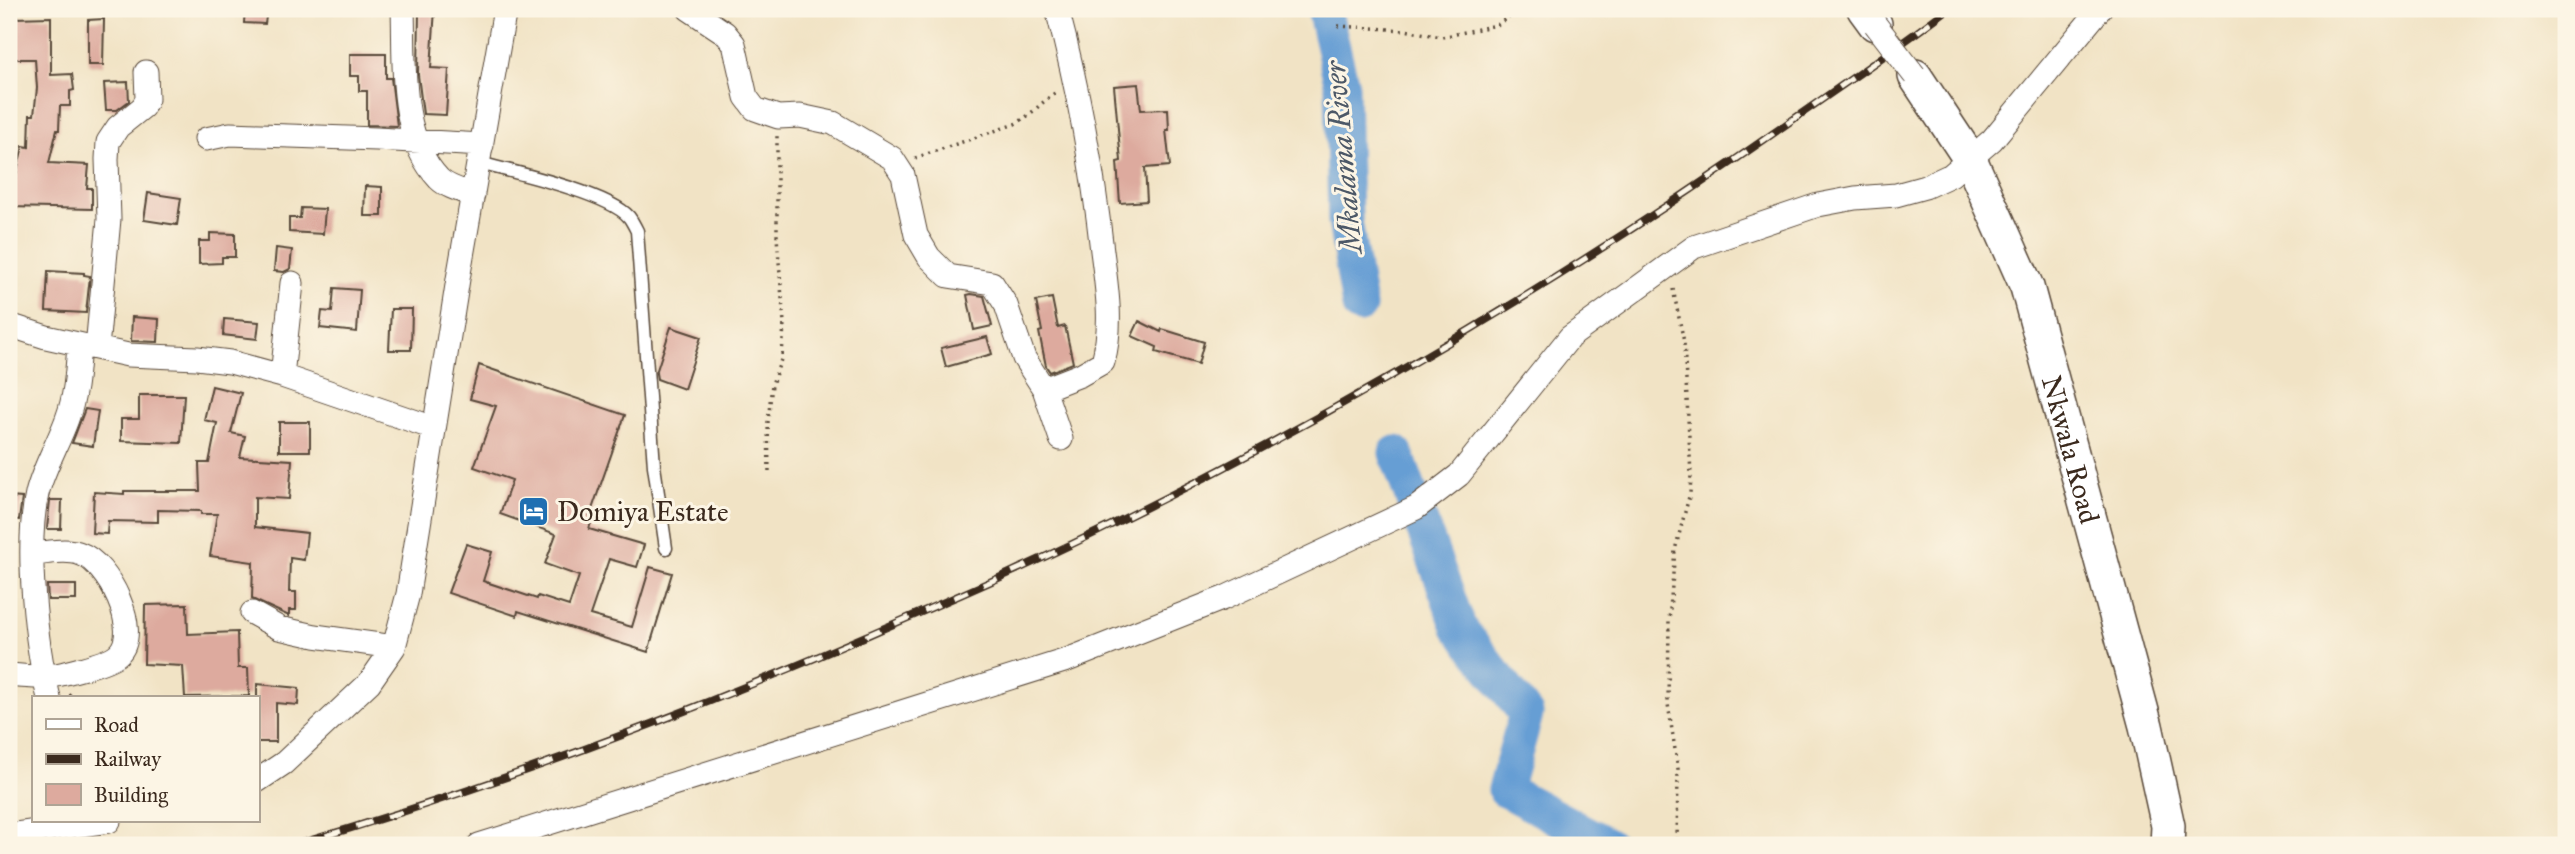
<svg xmlns="http://www.w3.org/2000/svg" width="2575" height="854" font-family="'IM FELL Great Primer',serif">
	<style>
		.lines { fill: none; stroke-linecap: round; stroke-linejoin: round }
		.river { stroke: #669ed4; stroke-width: 35 }
		.building { fill: #ddaa9e }
		.lane-casing { stroke: #564637; stroke-width: 15 }
		.street-casing { stroke: #564637; stroke-width: 25 }
		.secondary-casing { stroke: #564637; stroke-width: 36 }
		.path { stroke: #564637; stroke-width: 3.5; stroke-dasharray: 2 5; stroke-linecap: butt }
		.lane { stroke: #fff; stroke-width: 12 }
		.street { stroke: #fff; stroke-width: 23 }
		.secondary { stroke: #fff; stroke-width: 33 }
		.rail-casing { stroke: #3b2a1e; stroke-width: 8 }
		.rail { stroke: #fcf5e5; stroke-width: 5; stroke-dasharray: 16; stroke-linecap: butt }
		.street-bridge-casing { stroke: #564637; stroke-width: 25; stroke-linecap: butt }
		.street-bridge { stroke: #fff; stroke-width: 23 }
		.labels { text-anchor: middle; dominant-baseline: central; stroke-width: 6; stroke-linejoin: round; paint-order: stroke }
		.street-label { font-size: 28px; fill: #3b2a1e; stroke: #fcf5e5 }
		.poi-label { font-size: 28px; fill: #3b2a1e; stroke: #fcf5e5; text-anchor: start }
		.water-label { font-size: 30px; font-style: italic; fill: #4c5867; stroke: #fcf5e5 }
	</style>
	<rect width="100%" height="100%" fill="#fcf5e5"/>
	<filter id="ink" filterUnits="userSpaceOnUse"><feTurbulence type="fractalNoise" baseFrequency=".0143" numOctaves="2"/><feDisplacementMap in="SourceGraphic" scale="14" xChannelSelector="R" yChannelSelector="G"/><feConvolveMatrix kernelMatrix="1 2 1 2 8 2 1 2 1" color-interpolation-filters="sRGB"/></filter>
	<filter id="wash" filterUnits="userSpaceOnUse"><feTurbulence type="fractalNoise" baseFrequency=".00686" numOctaves="4" result="noise"/><feDisplacementMap in="SourceGraphic" scale="28" xChannelSelector="R" yChannelSelector="G"/><feGaussianBlur stdDeviation="1.57" result="paint"/><feColorMatrix in="noise" values="0 0 0 0 0 0 0 0 0 0 0 0 0 0 0 0 0 1.4 0 .05"/><feComposite in="paint" operator="in"/></filter>
	<g filter="url(#wash)">
		<rect width="100%" height="100%" fill="#f1e3c5"/>
		<g class="lines">
			<path class="river" d="M 1324,9 L 1342,86 L 1345,221 L 1359,306
				M 1396,453 L 1459,627 L 1526,714 L 1505,790 L 1608,845"/>
		</g>
		<g id="blocks">
			<path class="building" d="M 245,9 L 267,9 L 265,24 L 244,23 Z
				M 419,9 L 435,9 L 431,68 L 449,69 L 446,115 L 423,114 L 418,75 Z
				M 51,17 L 51,75 L 72,74 L 74,90 L 70,91 L 70,106 L 60,106 L 59,130 L 57,130 L 49,163 L 89,165 L 87,188 L 92,188 L 92,209 L 11,207 L 12,191 L 23,146 L 29,147 L 30,115 L 34,115 L 37,88 L 35,59 L 15,59 L 14,18 Z
				M 104,19 L 103,65 L 88,65 L 88,20 Z
				M 350,54 L 386,54 L 386,78 L 391,78 L 397,126 L 367,125 L 367,91 L 359,91 L 359,76 L 350,76 Z
				M 128,82 L 129,101 L 117,110 L 106,110 L 104,83 Z
				M 1138,84 L 1141,110 L 1168,109 L 1169,130 L 1166,130 L 1170,166 L 1145,168 L 1147,201 L 1120,203 L 1117,162 L 1121,161 L 1114,86 Z
				M 365,186 L 382,187 L 382,216 L 364,216 Z
				M 148,193 L 181,198 L 177,225 L 144,220 Z
				M 301,208 L 325,209 L 323,234 L 289,232 L 289,218 L 300,218 Z
				M 210,233 L 235,234 L 235,257 L 222,257 L 222,263 L 199,264 L 199,241 L 210,241 Z
				M 276,248 L 292,250 L 290,269 L 284,272 L 274,271 Z
				M 48,271 L 84,273 L 84,275 L 90,276 L 86,313 L 46,311 Z
				M 334,288 L 360,290 L 357,332 L 320,328 L 322,311 L 332,312 Z
				M 971,294 L 984,296 L 992,326 L 974,330 L 967,295 Z
				M 1052,298 L 1058,328 L 1065,326 L 1073,363 L 1050,372 L 1046,366 L 1039,332 L 1042,331 L 1036,301 Z
				M 391,309 L 412,309 L 411,350 L 389,350 Z
				M 132,317 L 159,319 L 158,342 L 131,341 Z
				M 224,319 L 259,322 L 257,339 L 223,335 Z
				M 1139,321 L 1161,332 L 1162,329 L 1204,342 L 1198,364 L 1156,352 L 1157,347 L 1132,336 Z
				M 671,327 L 701,337 L 684,389 L 657,379 L 656,373 Z
				M 987,337 L 992,354 L 946,367 L 941,348 Z
				M 479,365 L 625,415 L 590,515 L 593,516 L 589,529 L 644,545 L 637,567 L 609,559 L 590,615 L 632,627 L 650,567 L 672,573 L 648,652 L 518,611 L 517,616 L 448,593 L 466,544 L 492,552 L 483,581 L 537,599 L 538,596 L 569,606 L 579,576 L 545,564 L 556,534 L 500,514 L 512,480 L 474,467 L 496,406 L 470,399 Z
				M 212,386 L 241,393 L 231,433 L 245,436 L 240,457 L 292,460 L 289,499 L 255,497 L 255,527 L 307,533 L 304,560 L 290,558 L 289,592 L 296,592 L 296,610 L 289,610 L 289,616 L 252,599 L 253,562 L 210,556 L 217,514 L 201,514 L 201,511 L 158,510 L 158,522 L 108,521 L 107,534 L 92,533 L 94,492 L 124,494 L 124,491 L 200,491 L 199,463 L 209,463 L 217,423 L 204,420 Z
				M 139,395 L 184,395 L 181,443 L 121,441 L 121,419 L 139,419 Z
				M 85,409 L 98,411 L 93,446 L 72,443 Z
				M 279,422 L 310,422 L 310,451 L 279,451 Z
				M 9,497 L 22,498 L 19,520 L 9,519 Z
				M 50,500 L 62,500 L 61,529 L 47,529 Z
				M 47,585 L 76,585 L 76,600 L 48,600 Z
				M 187,604 L 188,634 L 237,632 L 238,668 L 248,668 L 249,696 L 185,697 L 183,666 L 144,664 L 145,605 Z
				M 257,684 L 299,688 L 298,705 L 276,703 L 276,742 L 257,742 Z"/>
		</g>
	</g>
	<g filter="url(#ink)">
		<use href="#blocks" fill-opacity="0" stroke="#564637" stroke-width="2"/>
		<g class="lines">
			<defs>
				<path id="lane" d="M 479,163 C 513,172 608,193 629,217 C 632,221 635,227 637,231 L 654,466 L 666,548"/>
				<path id="street" d="M 403,9 C 405,64 398,136 439,179 C 447,187 462,191 473,195
					M 689,9 L 725,33 L 734,44 L 746,97 L 755,109 L 778,117 L 800,116 L 833,123 L 892,158 L 903,175 L 916,235 L 929,257 L 948,276 L 992,283 L 1006,305 L 1024,358 L 1044,389 L 1061,439
					M 206,139 L 230,134 L 377,139 L 482,145
					M 9,325 L 46,337 L 128,355 L 197,358 L 230,362 L 282,376 L 434,428
					M 97,348 L 109,219 L 107,159 L 108,142 L 118,127 L 143,107 L 147,99 L 146,72
					M 282,376 L 292,283
					M 1044,389 L 1080,375 L 1103,362 C 1113,325 1107,289 1102,251 C 1093,169 1078,88 1057,9
					M 252,613 L 279,628 L 315,636 L 394,647
					M 9,675 C 19,676 30,677 41,677 C 54,677 109,663 118,654 C 143,631 107,563 81,554 C 67,548 48,553 33,554
					M 49,698 C 36,646 25,547 37,494 C 43,469 58,444 67,419 C 76,395 77,370 79,345
					M 257,781 L 284,763 L 369,683 L 394,647 L 408,594 L 458,279 L 505,9
					M 9,835 L 109,821
					M 479,845 L 1067,660 L 1224,598 L 1416,508 L 1459,475 L 1570,337 L 1694,247 L 1818,205 L 1855,198 L 1896,195 L 1925,187 L 1951,175 L 1992,140 L 2100,9"/>
				<g id="secondary">
					<path d="M 1864,9 L 1875,24"/>
					<path id="s1" d="M 1915,76 L 1970,159 L 2027,287 L 2146,726 L 2168,826 L 2167,845"/>
				</g>
			</defs>
			<use href="#lane" class="lane-casing"/>
			<use href="#street" class="street-casing"/>
			<use href="#secondary" class="secondary-casing"/>
			<path class="path" d="M 1338,26 L 1405,30 L 1442,37 L 1497,25 L 1520,9
				M 915,158 L 1015,124 C 1032,115 1042,101 1058,91
				M 1673,289 L 1684,342 L 1691,475 L 1690,493 L 1675,550 L 1669,621 L 1668,704 L 1678,769 L 1677,845
				M 769,472 L 768,422 L 772,384 L 782,357 L 784,323 L 777,237 L 777,136
				M 69,695 L 89,698"/>
			<use href="#lane" class="lane"/>
			<use href="#street" class="street"/>
			<use href="#secondary" class="secondary"/>
			<defs>
				<path id="rail" d="M 295,845 C 489,788 680,717 866,636 C 951,599 1038,562 1121,520 C 1354,405 1576,272 1788,123 C 1842,85 1896,49 1948,9"/>
			</defs>
			<use href="#rail" class="rail-casing"/>
			<use href="#rail" class="rail"/>
			<defs>
				<path id="street-bridge" d="M 1875,24 L 1915,76"/>
			</defs>
			<use href="#street-bridge" class="street-bridge-casing"/>
			<use href="#street-bridge" class="street-bridge"/>
		</g>
	</g>
	<defs>
		<symbol id="hotel-square" viewBox="-11 -11 22 22"><rect x="-9" y="-9" width="18" height="18" rx="4" fill="#1f6fb2" stroke="#fcf5e5"/><path d="M-6-4.5h1.5V1H6V5H4.5V3h-9V5H-6ZM-4 0a1.8 1.8 0 1 1 3.6 0ZM.5 0V-2.5h3Q6-2.5 6 0Z" fill="#fff"/></symbol>
	</defs>
	<g fill-rule="evenodd">
		<use href="#hotel-square" x="516" y="494" width="35" height="35"/>
	</g>
	<g class="labels">
		<g class="street-label">
			<text stroke="none"><textPath href="#s1" startOffset="408">Nkwala Road</textPath></text>
		</g>
		<g class="poi-label">
			<text x="557" y="511">Domiya Estate</text>
		</g>
		<g class="water-label">
			<text transform="translate(1343 157) rotate(-95)">Mkalama River</text>
		</g>
	</g>
	<rect width="2575" height="854" fill="none" stroke="#fcf5e5" stroke-width="35"/>
	<rect x="32" y="696" width="228" height="126" fill="#fcf5e5" stroke="#afa495" stroke-width="2"/>
	<rect x="46" y="719" width="35" height="10" fill="#ffffff" stroke="#afa495" stroke-width="2"/>
	<text x="94" y="732" font-size="21" fill="#3b2a1e">Road</text>
	<rect x="46" y="754" width="35" height="10" fill="#3b2a1e" stroke="#afa495" stroke-width="2"/>
	<text x="94" y="766" font-size="21" fill="#3b2a1e">Railway</text>
	<rect x="46" y="784" width="35" height="21" fill="#ddaa9e" stroke="#afa495" stroke-width="2"/>
	<text x="94" y="802" font-size="21" fill="#3b2a1e">Building</text>
</svg>
